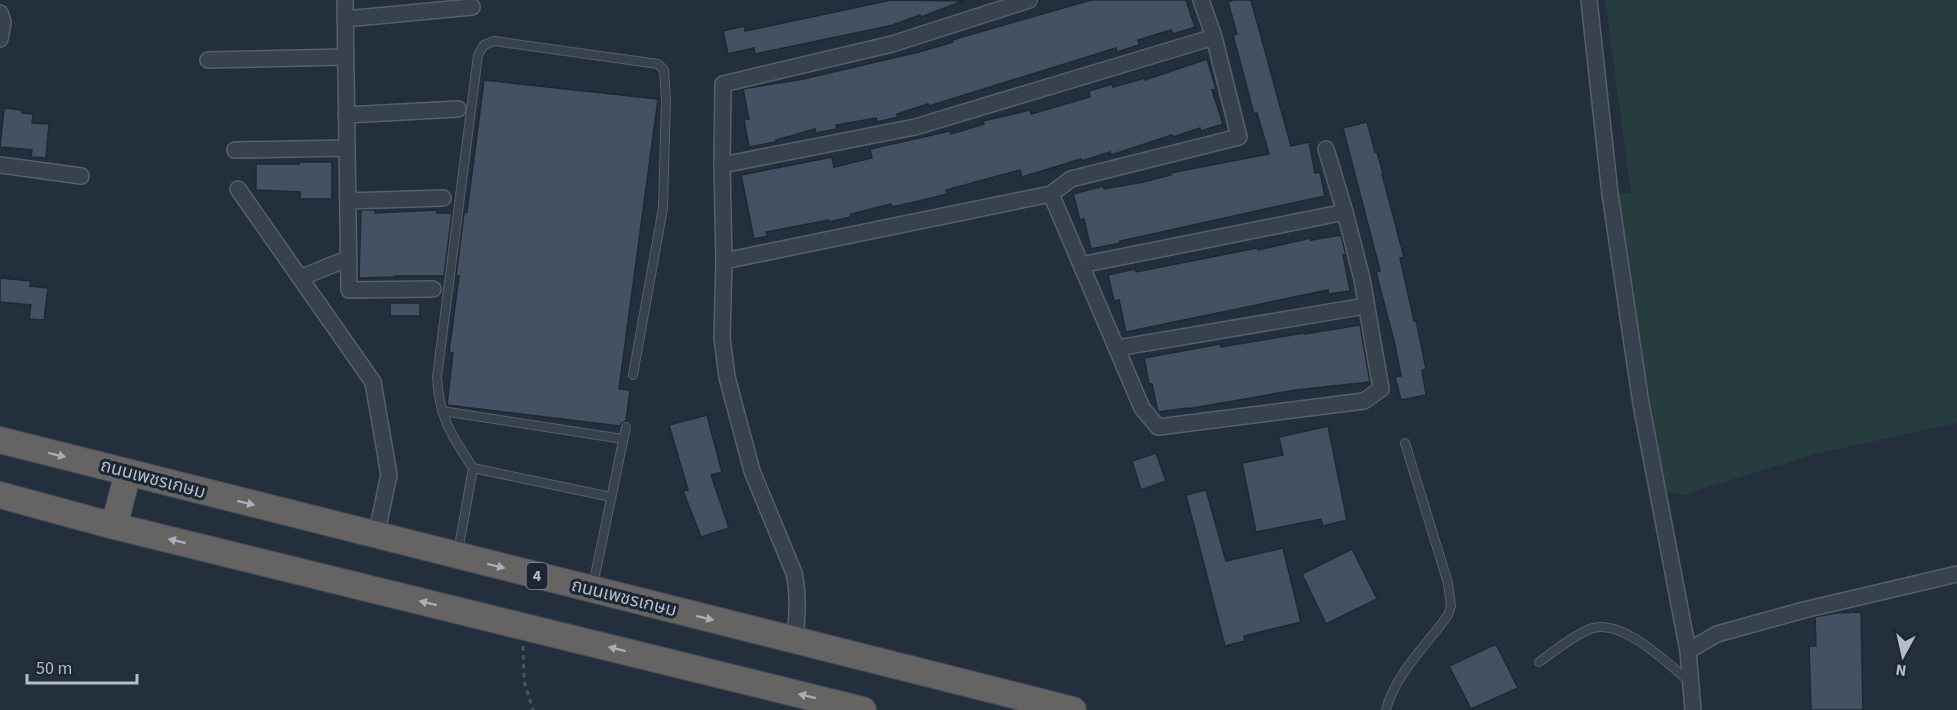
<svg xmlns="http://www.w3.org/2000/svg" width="1957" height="710" font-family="'Source Sans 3','Noto Sans Thai',sans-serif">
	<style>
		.green { fill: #263c3f }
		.building { fill: #455162; stroke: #1f2835; stroke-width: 1.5 }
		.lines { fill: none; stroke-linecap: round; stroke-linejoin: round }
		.service-casing { stroke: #565f6c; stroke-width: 10 }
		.minor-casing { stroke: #565f6c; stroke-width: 18 }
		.trunk-casing { stroke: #434c59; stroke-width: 28 }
		.path { stroke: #44595c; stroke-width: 3; stroke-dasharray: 4.5 4.5; stroke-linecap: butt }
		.service { stroke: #38414e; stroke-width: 8 }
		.minor { stroke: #38414e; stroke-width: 15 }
		.trunk { stroke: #656462; stroke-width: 26 }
		.oneway { fill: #a8afba }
		.labels { text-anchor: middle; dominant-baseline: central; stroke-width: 6; stroke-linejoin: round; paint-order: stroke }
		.shield { fill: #1d2633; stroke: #878f9c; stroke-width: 1.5 }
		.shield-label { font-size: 16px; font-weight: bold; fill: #b4bcc9 }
		.street-label { font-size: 18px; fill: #b4bcc9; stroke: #1d2633 }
	</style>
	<rect width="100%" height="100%" fill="#242f3e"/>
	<path class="green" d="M 1605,0 L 1957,0 L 1957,423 L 1815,454 L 1683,495 L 1653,490 L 1617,194 L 1631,193 Z"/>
	<path class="building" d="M 891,0 L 963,1 L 921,17 L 920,15 L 893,25 L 865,31 L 755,54 L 754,48 L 728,54 L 723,31 L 744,26 L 745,31 Z
		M 1091,0 L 1186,0 L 1195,27 L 1173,34 L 1171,30 L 1138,40 L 1139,45 L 1117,52 L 1116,48 L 929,106 L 928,104 L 897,114 L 898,117 L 877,122 L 876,118 L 836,125 L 837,129 L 816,133 L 815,129 L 776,140 L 776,142 L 749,147 L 744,120 L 749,119 L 743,89 L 803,79 L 919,52 L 953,42 L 952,40 Z
		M 1234,0 L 1251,0 L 1291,146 L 1309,142 L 1315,173 L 1320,172 L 1325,196 L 1120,241 L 1120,243 L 1091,249 L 1084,219 L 1080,220 L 1073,194 L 1103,186 L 1104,189 L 1143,182 L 1171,175 L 1170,173 L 1269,154 L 1257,113 L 1254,114 L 1233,35 L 1237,34 L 1228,2 Z
		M 1207,59 L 1216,89 L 1212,90 L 1223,124 L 1201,131 L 1200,128 L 1173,137 L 1172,135 L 1111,155 L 1110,152 L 1082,161 L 1081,159 L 1022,177 L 1020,170 L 946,190 L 947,194 L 923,200 L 892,207 L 891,204 L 851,214 L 851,217 L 829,222 L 829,220 L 766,232 L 768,236 L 754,239 L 741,175 L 832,157 L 834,167 L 872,158 L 870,149 L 950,131 L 951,134 L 984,124 L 983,121 L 1005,116 L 1030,110 L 1031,114 L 1090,97 L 1089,91 L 1112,84 L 1113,87 L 1145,78 L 1145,80 Z
		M 484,80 L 658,99 L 619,389 L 630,390 L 626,421 L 622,423 L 620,426 L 447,405 L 453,353 L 449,352 L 459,276 L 456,276 L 464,213 L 467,212 Z
		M 4,108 L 22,110 L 22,113 L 33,114 L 32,123 L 49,124 L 46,158 L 31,157 L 32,150 L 0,147 Z
		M 1367,122 L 1375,152 L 1377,152 L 1383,173 L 1382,174 L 1404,257 L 1400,258 L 1414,321 L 1416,320 L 1426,369 L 1422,370 L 1426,395 L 1401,400 L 1395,377 L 1401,376 L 1395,345 L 1376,272 L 1380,271 L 1343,128 Z
		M 299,162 L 332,162 L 332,199 L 300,199 L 300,192 L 256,190 L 256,164 L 299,164 Z
		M 361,210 L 375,210 L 375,213 L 437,210 L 437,213 L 452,213 L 444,276 L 394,276 L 394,277 L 359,278 Z
		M 1341,235 L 1346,255 L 1343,255 L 1350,291 L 1329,294 L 1328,290 L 1126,332 L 1119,300 L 1114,301 L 1108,275 L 1135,269 L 1136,272 L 1257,248 L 1258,250 L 1311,238 L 1311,240 Z
		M 0,278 L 31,281 L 30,286 L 48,288 L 44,320 L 29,319 L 31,305 L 0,302 Z
		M 390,303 L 420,303 L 420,316 L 390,316 Z
		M 1360,325 L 1370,382 L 1296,390 L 1187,409 L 1187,408 L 1158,412 L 1152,384 L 1149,384 L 1144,358 L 1220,344 L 1221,347 L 1304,333 L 1304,334 Z
		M 707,415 L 722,472 L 711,475 L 729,528 L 701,537 L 683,491 L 688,490 L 669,425 Z
		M 1328,426 L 1347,520 L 1323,526 L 1321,519 L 1256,532 L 1242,463 L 1283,455 L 1279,437 Z
		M 1156,453 L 1166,481 L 1141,490 L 1132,461 Z
		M 1206,490 L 1226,561 L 1283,548 L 1301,622 L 1244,636 L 1245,641 L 1225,646 L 1186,495 Z
		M 1352,549 L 1377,599 L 1326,624 L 1302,574 Z
		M 1861,612 L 1863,710 L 1811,710 L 1809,646 L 1816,646 L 1815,617 L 1835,613 Z
		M 1496,644 L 1518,688 L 1471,709 L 1449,666 Z"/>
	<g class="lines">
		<defs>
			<path id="service" d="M 442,411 L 623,439
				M 473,468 L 611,497
				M 458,552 L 473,468 C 451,435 439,417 437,377 L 478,55 L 484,45 L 494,41 L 658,64 L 664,70 L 666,99 L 663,208 L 633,375
				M 593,585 L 626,427
				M 1539,662 C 1555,651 1572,636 1590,629 C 1621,617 1666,662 1689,681
				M 1386,710 C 1395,674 1427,645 1448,615 L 1451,606 L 1448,583 L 1405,443"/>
			<path id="minor" d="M 345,0 L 349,290 L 433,289
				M 1589,0 L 1610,194 L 1641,404 L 1688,651 L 1693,710
				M 0,13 L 3,22 L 0,39
				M 345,19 L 472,7
				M 208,60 L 345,57
				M 346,115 L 458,109
				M 235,150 L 347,148
				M 0,165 L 81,176
				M 722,165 L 915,127 L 1214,37
				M 238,189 L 373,382 L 389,475 L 376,536
				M 1051,194 L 1142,408 L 1158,427 L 1364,401 L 1381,389 L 1362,279 L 1345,212 L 1326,149
				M 348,201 L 443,198
				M 724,261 L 1051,194 L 1071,179 L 1239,137 L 1214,37 L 1201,0
				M 1081,265 L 1345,212
				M 300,278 L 349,258
				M 1117,348 L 1365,306
				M 795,640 C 797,618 799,596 794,573 L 752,471 L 727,377 L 722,338 L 724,261 L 722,165 L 723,84 L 892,44 L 1029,0
				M 1688,651 L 1717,634 L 1804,610 L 1957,574"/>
			<path id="trunk" d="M 0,440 L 1073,710
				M 0,495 L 114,526 L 863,710
				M 114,526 L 128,473"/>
		</defs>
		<use href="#service" class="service-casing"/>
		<use href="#minor" class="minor-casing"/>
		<use href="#trunk" class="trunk-casing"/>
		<path class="path" d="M 523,646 L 524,681 L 533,710"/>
		<use href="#service" class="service"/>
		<use href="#minor" class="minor"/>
		<use href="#trunk" class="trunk"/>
	</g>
	<defs><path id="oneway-solid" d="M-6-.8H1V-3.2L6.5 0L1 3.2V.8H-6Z" transform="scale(1.5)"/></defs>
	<g class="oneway">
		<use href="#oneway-solid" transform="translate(57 455) rotate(14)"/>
		<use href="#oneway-solid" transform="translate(246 503) rotate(14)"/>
		<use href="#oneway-solid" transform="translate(177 541) rotate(-166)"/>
		<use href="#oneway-solid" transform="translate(496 566) rotate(14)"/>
		<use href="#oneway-solid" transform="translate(428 603) rotate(-166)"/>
		<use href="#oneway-solid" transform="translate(705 618) rotate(14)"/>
		<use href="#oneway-solid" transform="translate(617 649) rotate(-166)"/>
		<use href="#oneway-solid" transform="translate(807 696) rotate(-166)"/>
	</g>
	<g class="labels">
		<rect class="shield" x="526.5" y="563" width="21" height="26" rx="4.5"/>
		<g class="shield-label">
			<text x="537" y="576">4</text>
		</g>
		<g class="street-label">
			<text transform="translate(153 479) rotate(15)">ถนนเพชรเกษม</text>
			<text transform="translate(624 598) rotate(14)">ถนนเพชรเกษม</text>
		</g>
	</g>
	<g transform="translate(1903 656) rotate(188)" stroke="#1d2633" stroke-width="4.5" paint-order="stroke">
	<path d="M0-4.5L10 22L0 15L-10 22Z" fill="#b4bcc9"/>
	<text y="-9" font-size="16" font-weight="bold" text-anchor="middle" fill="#b4bcc9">N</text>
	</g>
	<path d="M27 674v9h110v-9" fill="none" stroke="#b4bcc9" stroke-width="3"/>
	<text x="36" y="674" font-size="18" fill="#b4bcc9" stroke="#1d2633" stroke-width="4.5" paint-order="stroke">50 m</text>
</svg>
